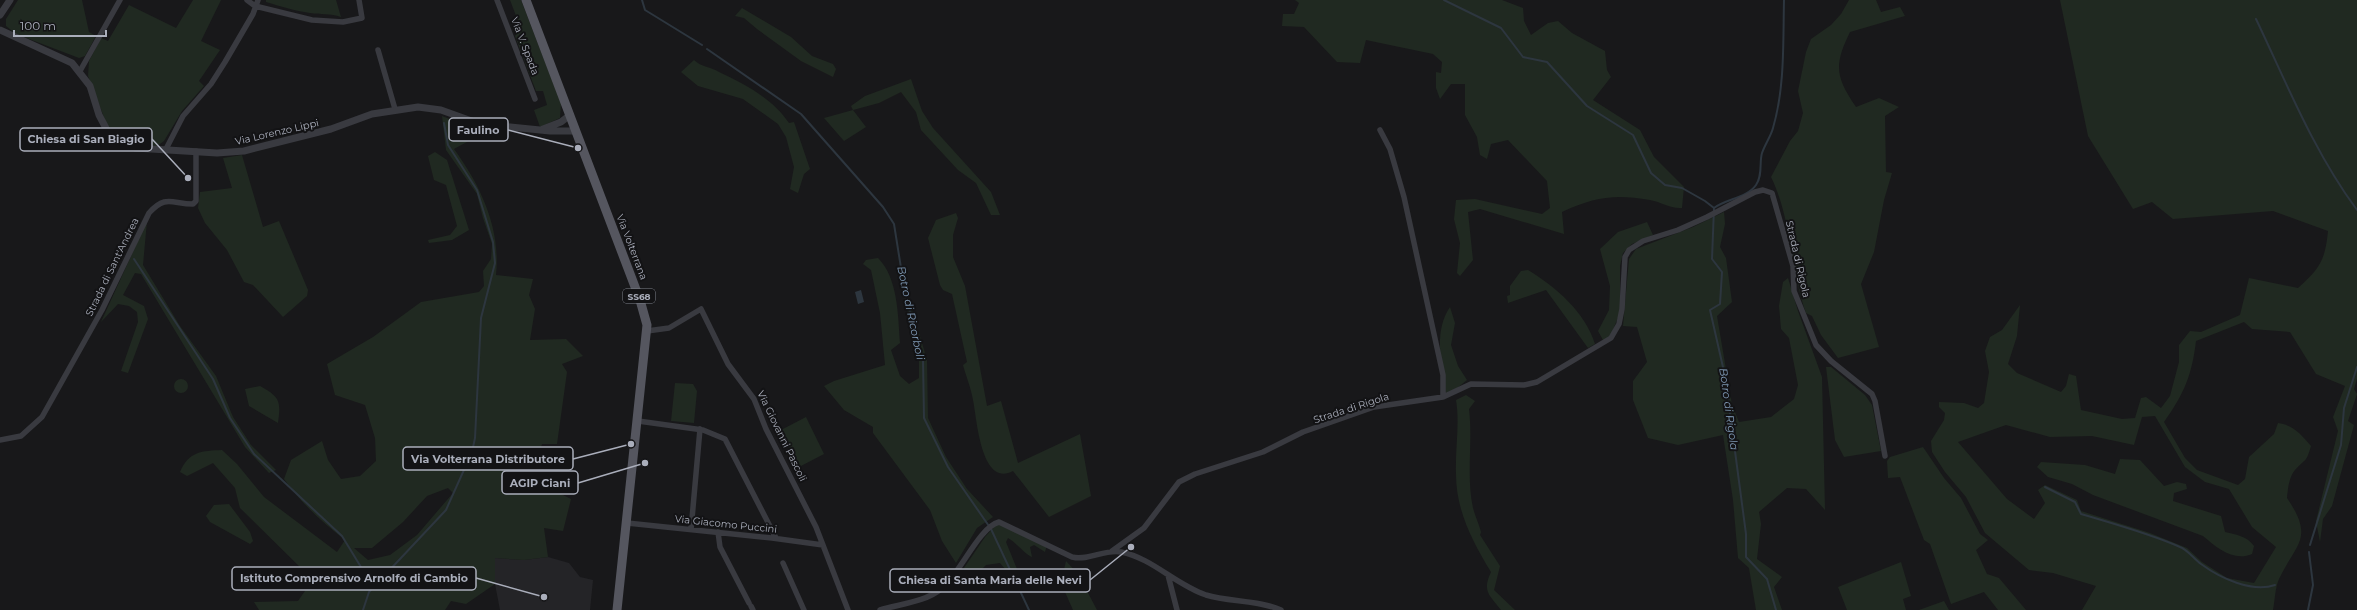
<svg xmlns="http://www.w3.org/2000/svg" width="2357" height="610" font-family="Montserrat,sans-serif">
	<style>
		.built { fill: #242427 }
		.green { fill: #202921; fill-rule: evenodd }
		.water { fill: #2d363f }
		.lines { fill: none; stroke-linecap: round; stroke-linejoin: round }
		.stream { stroke: #2d363f; stroke-width: 2 }
		.minor { stroke: #393a40; stroke-width: 5.5 }
		.tertiary { stroke: #393a40; stroke-width: 7 }
		.primary { stroke: #55565f; stroke-width: 9 }
		.labels { text-anchor: middle; dominant-baseline: central; stroke-width: 4; stroke-linejoin: round; paint-order: stroke }
		.shield { fill: #131315; stroke: #7d8089; stroke-width: 1 }
		.shield-label { font-size: 9px; font-weight: bold; fill: #aaaebb }
		.street-label { font-size: 10px; fill: #aaaebb; stroke: #131315 }
		.water-label { font-size: 11px; font-style: italic; fill: #809bb7; stroke: #131315 }
		.leader { fill: none; stroke: #aaaebb; stroke-width: 1.5 }
		.callout-dot { fill: #aaaebb; stroke: #131315; stroke-width: 1.5 }
		.callout { fill: #131315; stroke: #aaaebb; stroke-width: 1.5 }
		.callout-label { font-size: 11px; text-anchor: middle; font-weight: bold; fill: #aaaebb }
	</style>
	<rect width="100%" height="100%" fill="#18181a"/>
	<path class="built" d="M 548,557 L 569,563 L 580,577 L 593,580 L 590,610 L 500,610 L 495,584 L 495,558 L 524,560 Z"/>
	<path class="green" d="M 18,0 L 82,0 L 89,32 L 96,36 L 85,56 L 79,58 L 16,34 L 6,26 L 6,19 Z
		M 193,0 L 221,0 L 201,41 L 220,50 L 199,81 L 204,86 L 182,111 L 164,141 L 157,146 L 138,145 L 124,139 L 107,125 L 88,76 L 89,61 L 101,38 L 108,41 L 129,5 L 176,28 Z
		M 266,0 L 336,0 L 341,17 C 330,13 321,15 310,13 C 295,11 280,6 266,2 Z
		M 510,0 L 521,0 L 561,103 L 560,118 L 540,127 L 534,110 L 547,105 L 543,91 L 536,91 L 515,36 L 521,29 Z
		M 1295,0 L 1502,0 L 1523,8 L 1524,21 L 1531,35 L 1548,23 L 1558,21 L 1572,33 L 1605,51 L 1607,70 L 1611,77 L 1593,100 L 1640,130 L 1654,157 L 1684,187 L 1682,208 C 1670,209 1662,202 1650,200 C 1614,194 1595,197 1562,212 L 1564,234 L 1480,209 L 1468,212 L 1473,260 L 1460,276 L 1457,273 L 1460,243 L 1454,219 L 1456,200 L 1475,199 L 1542,214 L 1550,208 L 1547,181 L 1508,140 L 1491,144 L 1487,159 L 1480,155 L 1477,137 L 1465,115 L 1465,84 L 1451,84 L 1440,99 L 1436,88 L 1436,72 L 1441,73 L 1442,62 L 1433,54 L 1366,40 L 1360,63 L 1337,62 L 1304,27 L 1282,26 L 1283,14 L 1294,14 L 1299,3 Z
		M 1849,0 L 1876,0 L 1881,12 L 1900,7 L 1905,16 L 1850,32 C 1834,65 1835,76 1856,107 L 1879,98 L 1899,107 L 1885,116 L 1886,172 L 1892,173 L 1884,200 L 1874,252 L 1861,284 L 1879,347 L 1838,358 L 1821,335 L 1812,316 L 1806,313 C 1790,269 1792,220 1771,177 L 1790,141 L 1798,131 L 1803,113 L 1798,91 L 1806,52 L 1811,39 L 1831,25 L 1841,14 Z
		M 2060,0 L 2357,0 L 2357,379 L 2354,389 L 2357,394 L 2348,421 L 2354,425 L 2332,506 L 2323,519 L 2320,542 L 2316,521 L 2338,431 L 2333,417 L 2345,386 L 2316,374 L 2290,332 L 2252,329 L 2244,322 L 2196,341 C 2192,375 2184,394 2164,422 L 2185,458 L 2197,470 L 2238,485 L 2245,479 L 2249,457 L 2274,434 L 2278,423 C 2293,425 2301,434 2311,446 C 2306,463 2306,458 2295,470 C 2289,477 2288,488 2287,498 C 2315,539 2296,543 2279,579 C 2275,588 2275,600 2273,610 L 2082,610 L 2096,586 L 2053,573 L 2029,570 L 1985,533 L 1966,497 L 1945,472 L 1932,452 L 1931,441 L 1944,420 L 1945,413 L 1939,407 L 1939,402 L 1964,403 L 1978,408 L 1984,403 L 1989,372 L 1985,351 L 1990,337 L 2002,330 L 2020,305 L 2017,336 L 2008,364 L 2017,373 L 2061,392 L 2066,386 L 2069,374 L 2076,376 L 2081,410 L 2122,419 L 2135,418 L 2141,398 L 2146,397 L 2161,408 L 2170,396 L 2179,362 L 2179,345 L 2190,331 L 2201,332 L 2240,315 L 2249,278 L 2298,288 C 2320,268 2325,261 2328,231 L 2273,211 L 2173,219 L 2152,202 L 2133,209 L 2088,136 ZM 2155,416 L 2185,467 L 2205,482 L 2229,489 L 2252,527 L 2276,547 L 2254,583 L 2227,578 L 2202,562 L 2187,548 L 2150,533 L 2081,511 L 2077,500 L 2045,485 L 2038,490 L 2045,503 L 2034,519 L 2007,499 L 1958,442 L 2006,425 L 2050,437 L 2092,436 L 2134,445 L 2142,417 Z
		M 742,8 L 791,37 L 812,56 L 833,64 L 836,69 L 833,77 L 801,61 L 757,29 L 744,18 L 735,16 Z
		M 694,60 C 701,67 711,67 719,72 C 745,84 773,99 789,123 L 794,122 L 810,169 L 804,174 L 798,193 L 790,189 L 794,167 L 786,137 L 778,124 L 743,99 L 698,86 L 681,72 Z
		M 911,79 L 922,111 L 933,128 L 991,192 L 1000,215 L 991,215 L 976,183 L 958,170 L 921,130 L 916,112 L 901,92 L 879,103 L 853,110 L 866,127 L 844,141 L 824,118 L 853,110 L 851,106 L 865,96 Z
		M 442,116 L 473,128 L 489,130 L 454,149 C 481,186 501,229 496,275 L 533,279 L 529,295 L 535,309 L 530,340 L 566,339 L 583,356 L 562,364 L 567,372 L 557,444 L 542,444 L 533,471 L 543,485 L 571,499 L 563,531 L 544,528 L 548,557 L 524,560 L 495,558 L 495,584 L 466,604 L 451,601 L 445,610 L 259,610 L 254,602 L 298,601 L 307,588 L 306,573 L 240,508 L 235,488 L 213,463 L 187,476 L 180,472 C 189,451 202,451 222,450 L 237,464 L 264,497 L 337,552 L 345,540 C 322,522 301,503 284,479 L 291,460 L 322,441 L 328,460 L 341,479 L 360,476 L 376,461 L 375,438 L 365,405 L 335,395 L 327,364 L 373,337 L 421,302 L 479,292 L 484,286 L 483,271 L 491,259 L 492,244 L 483,218 L 477,194 L 446,150 ZM 448,488 L 453,493 L 417,535 L 390,555 L 368,560 L 354,548 L 372,548 L 403,522 L 427,496 Z
		M 435,152 L 447,160 L 469,230 L 452,240 L 429,243 L 428,240 L 450,235 L 457,226 L 446,185 L 434,180 L 428,156 Z
		M 242,155 L 263,227 L 279,221 L 308,290 L 307,296 L 283,317 L 253,285 L 244,282 L 227,250 L 205,223 L 198,208 L 200,192 L 232,188 L 223,158 Z
		M 1724,212 L 1725,224 L 1720,247 L 1726,258 L 1732,302 L 1717,316 L 1732,405 L 1739,422 L 1771,417 L 1794,399 L 1798,385 L 1789,338 L 1781,329 L 1779,306 L 1783,282 L 1788,278 L 1798,311 L 1822,377 L 1825,510 L 1806,489 L 1787,488 L 1759,512 L 1761,524 L 1757,559 L 1782,577 L 1774,587 L 1782,610 L 1756,610 L 1749,568 L 1738,558 L 1733,500 L 1723,435 L 1678,445 L 1648,438 L 1633,400 L 1633,381 L 1647,362 L 1637,327 L 1623,326 L 1629,259 L 1636,249 L 1693,227 Z
		M 956,213 L 958,218 L 953,235 L 953,257 L 965,286 L 987,406 L 1001,401 L 1018,463 L 1080,434 L 1091,496 L 1049,517 L 1013,471 C 981,488 977,419 973,400 C 971,388 966,376 963,365 L 967,362 L 952,294 L 943,290 L 940,285 L 928,238 L 936,220 Z
		M 147,221 L 143,265 L 180,326 L 216,376 L 233,417 L 251,445 L 276,470 L 269,473 L 245,447 L 141,274 L 135,273 L 123,295 L 144,306 L 148,319 L 128,373 L 121,371 L 138,322 L 137,312 L 129,306 L 118,304 L 101,322 Z
		M 1647,222 L 1653,235 L 1632,244 L 1623,253 L 1620,266 L 1620,313 L 1610,337 L 1603,340 L 1598,331 L 1609,310 L 1610,286 L 1600,249 L 1618,232 Z
		M 878,258 C 898,278 898,315 900,343 L 891,350 L 900,376 L 909,384 L 919,378 L 919,357 L 903,293 L 907,292 L 927,360 L 928,418 L 946,457 L 967,489 L 993,517 L 977,528 L 956,563 L 942,541 L 930,510 L 873,433 L 873,427 L 844,410 L 824,386 L 834,381 L 885,365 L 880,313 L 871,270 L 863,264 L 866,260 Z
		M 1528,270 C 1556,287 1585,312 1595,344 L 1588,348 L 1546,290 L 1508,303 L 1507,296 L 1510,295 L 1510,286 L 1521,271 Z
		M 1450,307 L 1455,323 L 1451,345 L 1458,366 L 1467,380 L 1456,389 L 1445,393 C 1442,364 1433,332 1450,307 Z
		M 1826,367 L 1831,367 L 1865,395 L 1872,405 L 1881,451 L 1844,457 L 1835,440 Z
		M174 386a7 7 0 1 1 14 0a7 7 0 1 1-14 0Z
		M 675,383 L 693,384 L 697,391 L 694,423 L 671,421 Z
		M 260,386 C 280,397 281,401 278,423 L 249,406 L 245,389 Z
		M 1466,395 L 1475,401 L 1469,409 C 1473,441 1466,477 1473,508 C 1475,516 1479,524 1481,532 L 1480,535 L 1500,566 L 1494,590 L 1515,610 L 1501,610 C 1489,595 1482,591 1491,572 C 1472,541 1456,510 1456,474 C 1455,449 1460,424 1456,400 Z
		M 806,417 L 824,454 L 799,467 L 781,430 Z
		M 1923,447 L 1944,478 L 1961,498 L 1980,534 L 1988,540 L 1976,550 L 1987,574 L 1999,578 L 2026,610 L 1998,610 L 1984,592 L 1951,604 L 1930,544 L 1924,540 L 1900,477 L 1888,478 L 1887,461 L 1890,457 Z
		M 2120,459 L 2140,460 L 2164,486 L 2177,482 L 2186,484 L 2187,489 L 2174,493 L 2173,501 L 2221,516 L 2225,532 C 2237,535 2247,536 2254,546 L 2252,554 C 2234,562 2217,548 2203,536 L 2093,495 L 2072,484 L 2048,477 L 2037,467 L 2041,462 L 2085,465 L 2115,474 Z
		M 229,504 L 250,532 L 253,541 L 250,544 L 210,522 L 206,516 L 214,505 Z
		M 996,525 L 1002,525 L 1047,545 L 1045,552 L 1034,545 L 1030,547 L 1032,557 C 1024,554 1017,543 1008,538 L 1006,542 L 1017,569 L 1010,575 L 1000,563 L 986,565 L 972,579 L 964,568 L 985,537 Z
		M 1066,561 L 1078,574 L 1097,610 L 1073,610 L 1061,583 Z
		M 1901,562 L 1911,596 L 1903,599 L 1906,610 L 1847,610 L 1838,587 Z
		M 1944,601 L 1949,610 L 1919,610 Z"/>
	<path class="water" d="M 861,290 L 864,302 L 858,304 L 855,292 Z"/>
	<g class="lines">
		<path class="stream" d="M 642,0 L 645,10 L 702,45
			M 1444,0 L 1501,28 L 1523,57 L 1547,62 L 1587,106 L 1633,135 L 1651,173 L 1665,185 L 1682,188 L 1705,201 L 1714,208
			M 2256,19 C 2287,84 2314,152 2357,210
			M 707,49 L 801,114 L 883,207 L 894,224 L 905,293 L 923,359 L 924,418 L 948,467 L 991,529 L 1029,610
			M 1714,208 L 1712,259 L 1722,272 L 1720,304 L 1710,310 L 1725,376 L 1746,534 L 1746,557 L 1767,579 L 1776,610
			M 1714,208 C 1725,199 1747,198 1756,185 C 1763,175 1759,163 1762,153 C 1765,144 1771,136 1773,128 C 1785,87 1783,42 1784,0
			M 134,259 L 213,379 L 230,418 L 254,454 L 342,536 L 364,572 L 376,584
			M 2045,487 L 2075,502 L 2081,514 C 2114,524 2148,533 2180,547 C 2188,550 2194,559 2201,564 C 2220,578 2252,593 2275,585
			M 2310,545 L 2341,445 L 2344,408 L 2357,367
			M 363,610 L 369,592 L 446,510 L 472,452 L 475,438 L 481,318 L 495,263 L 493,242 L 477,190 L 448,145 L 444,123
			M 2308,610 L 2313,585 L 2309,552"/>
		<path class="minor" d="M 247,0 L 255,6
			M 497,0 L 535,99
			M 255,6 L 312,20 L 343,22 L 362,18 L 359,0
			M 378,50 L 395,109
			M 80,71 L 120,0
			M 1380,130 L 1390,149 L 1404,197 L 1443,375 L 1443,397
			M 166,149 L 183,116 L 211,84 L 225,62 L 253,14 L 258,0
			M 647,331 L 669,328 L 701,309 L 728,364 L 754,399 L 766,429 L 816,527 L 848,610
			M 638,421 L 703,430 L 725,439 L 776,538
			M 0,440 L 21,436 L 42,417 L 102,310 L 149,213 C 166,194 172,204 193,204 L 196,201 L 196,151
			M 627,523 L 772,538 L 823,545
			M 691,530 L 700,429
			M 718,532 L 720,547 L 749,603
			M 1112,551 L 1144,528 L 1179,482 L 1195,474 L 1263,452 L 1303,432 L 1374,407 L 1443,397 L 1471,384 L 1524,385 L 1537,382 L 1611,338 L 1619,324 L 1622,309 L 1625,257 L 1629,250 L 1643,241 L 1678,230 L 1707,217 L 1755,192 L 1763,190 L 1772,193 L 1793,266 L 1794,291 L 1816,345 L 1831,361 L 1872,394 L 1875,401 L 1885,456
			M 783,563 L 804,610
			M 1168,575 L 1177,610
			M 751,606 L 753,610
			M 880,610 C 900,604 925,602 941,589 C 961,573 978,528 999,522 L 1072,557 C 1089,561 1104,549 1121,552 C 1152,558 1176,585 1206,595 C 1229,602 1259,600 1281,610"/>
		<path class="tertiary" d="M 0,15 L 10,0
			M 0,30 L 72,63 L 90,86 L 99,115 L 108,132 L 121,144 L 135,148 L 217,153 L 244,151 L 331,129 L 372,114 L 418,107 L 441,110 L 480,124 L 550,131 L 575,131
			M 543,129 L 561,122 L 570,115"/>
		<path class="primary" d="M 526,0 L 640,300 L 647,325 L 617,610"/>
	</g>
	<g class="labels">
		<rect class="shield" x="623" y="289" width="32" height="14" rx="3"/>
		<g class="shield-label">
			<text x="639" y="296">SS68</text>
		</g>
		<g class="street-label">
			<text transform="translate(525 46) rotate(69)">Via V. Spada</text>
			<text transform="translate(277 132) rotate(-13)">Via Lorenzo Lippi</text>
			<text transform="translate(632 247) rotate(69)">Via Volterrana</text>
			<text transform="translate(1798 259) rotate(77)">Strada di Rigola</text>
			<text transform="translate(112 267) rotate(-64)">Strada di Sant'Andrea</text>
			<text transform="translate(1351 408) rotate(-18)">Strada di Rigola</text>
			<text transform="translate(782 436) rotate(64)">Via Giovanni Pascoli</text>
			<text transform="translate(726 524) rotate(6)">Via Giacomo Puccini</text>
		</g>
		<g class="water-label">
			<text transform="translate(911 313) rotate(78)">Botro di Ricorboli</text>
			<text transform="translate(1729 409) rotate(82)">Botro di Rigola</text>
		</g>
	</g>
	<path class="leader" d="M578 148L508 130M188 178L152 139M631 444L573 459M645 463L578 483M544 597L476 578M1131 547L1090 580"/>
	<g class="callout-dot">
		<circle cx="578" cy="148" r="4"/>
		<circle cx="188" cy="178" r="4"/>
		<circle cx="631" cy="444" r="4"/>
		<circle cx="645" cy="463" r="4"/>
		<circle cx="544" cy="597" r="4"/>
		<circle cx="1131" cy="547" r="4"/>
	</g>
	<g class="callout">
		<rect x="449" y="118" width="59" height="23" rx="4"/>
		<rect x="20" y="128" width="132" height="23" rx="4"/>
		<rect x="403" y="447" width="170" height="23" rx="4"/>
		<rect x="502" y="471" width="76" height="23" rx="4"/>
		<rect x="232" y="567" width="244" height="23" rx="4"/>
		<rect x="890" y="569" width="200" height="23" rx="4"/>
	</g>
	<g class="callout-label">
		<text x="478" y="134">Faulino</text>
		<text x="86" y="143">Chiesa di San Biagio</text>
		<text x="488" y="463">Via Volterrana Distributore</text>
		<text x="540" y="487">AGIP Ciani</text>
		<text x="354" y="582">Istituto Comprensivo Arnolfo di Cambio</text>
		<text x="990" y="584">Chiesa di Santa Maria delle Nevi</text>
	</g>
	<path d="M14 30v6h92v-6" fill="none" stroke="#aaaebb" stroke-width="2"/>
	<text x="20" y="30" font-size="12" fill="#aaaebb" stroke="#131315" stroke-width="3" paint-order="stroke">100 m</text>
</svg>
